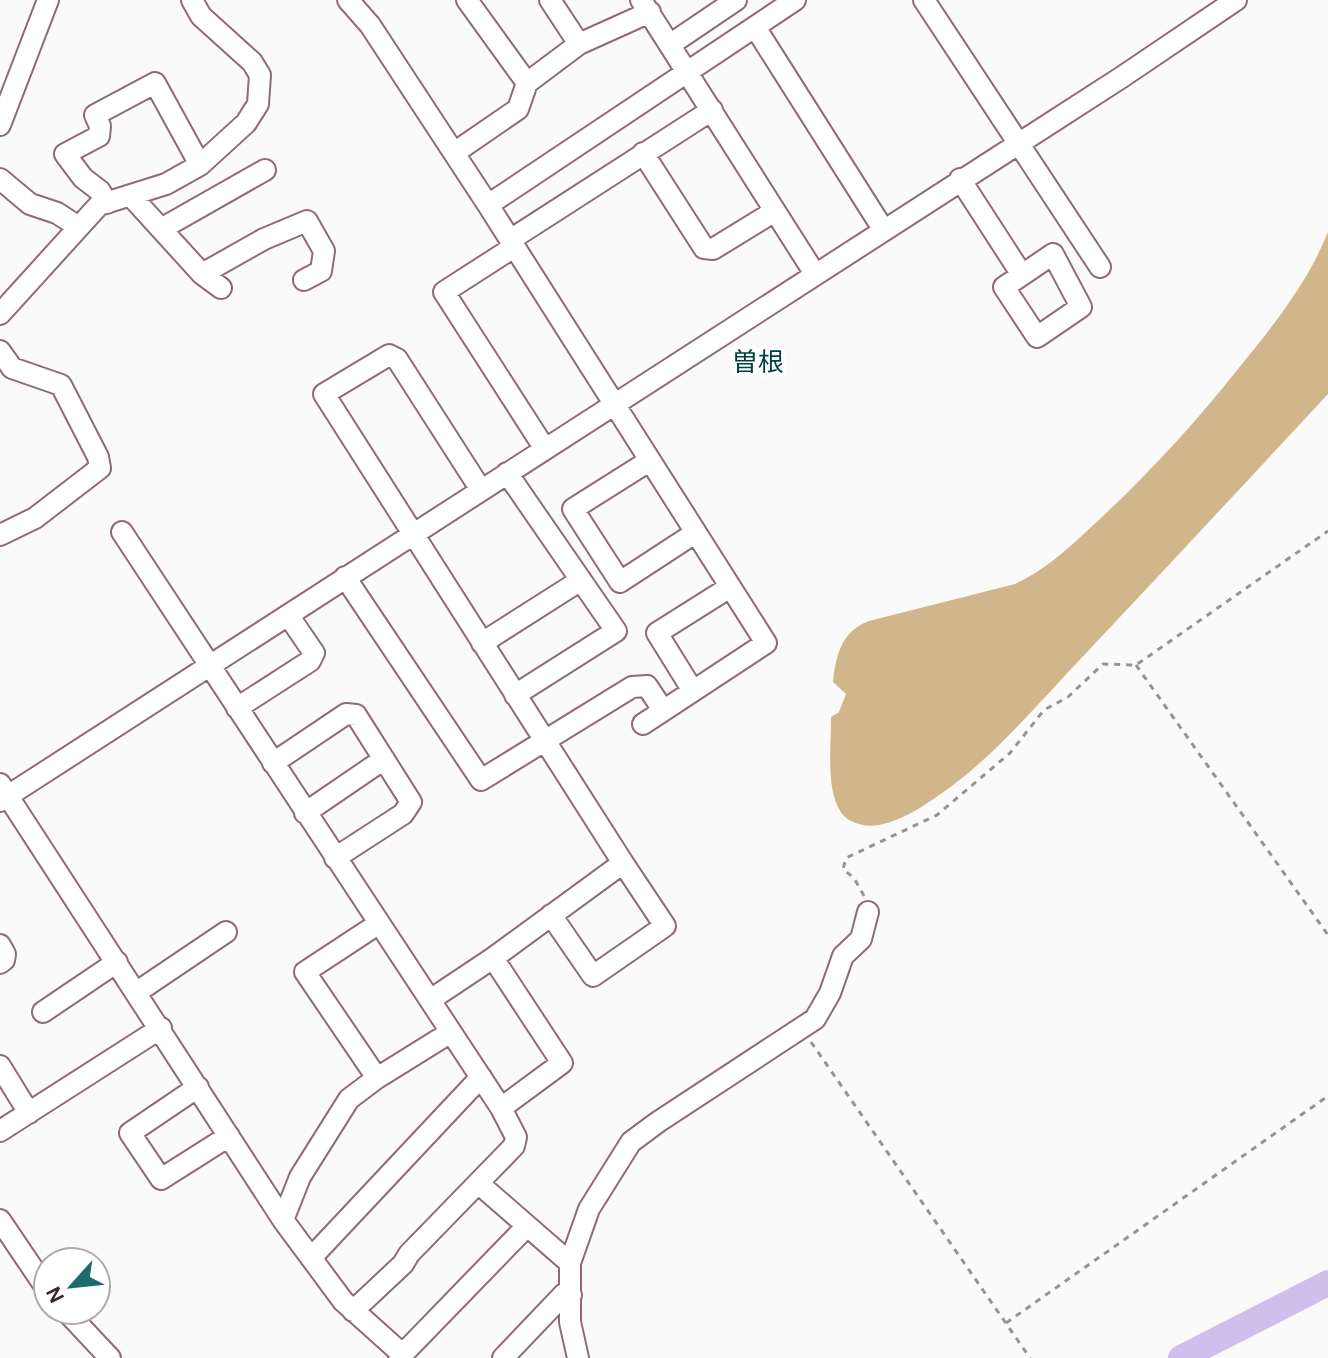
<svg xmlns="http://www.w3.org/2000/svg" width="1328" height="1358" font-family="Karla,'Noto Sans JP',sans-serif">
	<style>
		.forest { fill: #d1b68b }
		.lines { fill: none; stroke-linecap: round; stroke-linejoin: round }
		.river { stroke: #cebfed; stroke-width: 26 }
		.minor-casing { stroke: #8d6d71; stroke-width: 24 }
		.path { stroke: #9a9394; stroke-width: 3; stroke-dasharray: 6 6; stroke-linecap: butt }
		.minor { stroke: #fff; stroke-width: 20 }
		.labels { text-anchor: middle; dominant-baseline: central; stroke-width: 8; stroke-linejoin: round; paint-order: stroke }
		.quarter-label { font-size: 26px; fill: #004243; stroke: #fff }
	</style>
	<rect width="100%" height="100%" fill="#fafafa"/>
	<path class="forest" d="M 1328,232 L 1328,394 C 1248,480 1168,566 1088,651 C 1042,699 998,753 945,791 C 921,808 880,837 851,821 C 824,807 831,750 831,724 L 831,717 L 839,712 L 846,694 L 833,682 C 836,654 842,631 869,621 L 1015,584 C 1048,569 1075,542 1102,517 C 1151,471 1196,422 1238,369 C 1273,326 1307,284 1328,232 Z"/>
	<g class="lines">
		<path class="river" d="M 1181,1358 L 1328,1283"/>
		<defs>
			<path id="minor" d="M 348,0 L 370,25 L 488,205 L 766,643 L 643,724
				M 467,0 L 527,83
				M 550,0 L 579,44
				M 641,0 L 815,274
				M 924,0 L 1100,267
				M 755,27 L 883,229
				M 671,44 L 736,0
				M 0,125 L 48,0
				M 454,153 L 518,109 L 527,83 L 579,44 L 650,12
				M 643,153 L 704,248 L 713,249 L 775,211
				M 0,179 L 30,204 L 57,213 L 77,226
				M 960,179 L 1022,275 L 1004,287 L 1037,337 L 1081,307 L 1053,254 L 1022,275
				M 131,196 L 202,274 L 221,288
				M 107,203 L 100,191 L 83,178 L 65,154 L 99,136 L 100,126 L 95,115 L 155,83 L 200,165
				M 488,205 L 795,0
				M 161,229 L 265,170
				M 510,240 L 712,110
				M 514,247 L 444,292 L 545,449
				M 202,274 L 264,239 L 307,221 L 324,251 L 321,271 L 304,280
				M 0,314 L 99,205 L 166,184 L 200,165 L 246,123 L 258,104 L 260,75 L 252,62 L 201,16 L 192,0
				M 0,351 L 12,368 L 61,385 L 98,457 L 100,468 L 35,518 L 0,535
				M 649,461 L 573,509 L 620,582 L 695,533
				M 507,473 L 616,631 L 515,695
				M 481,490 L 397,359 L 389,355 L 324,394 L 623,863
				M 122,532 L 501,1108 L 516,1137 L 514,1146 L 409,1254 L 403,1264 L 353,1311
				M 345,577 L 481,780 L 632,687 L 647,686 L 663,710
				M 482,643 L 581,580
				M 693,691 L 657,633 L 730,587
				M 237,708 L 310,661 L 314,653 L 288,615
				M 273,763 L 346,714 L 356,715 L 411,802 L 403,814 L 335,858
				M 0,784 L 283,1220 L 343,1301 L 402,1354
				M 0,801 L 1122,77 L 1236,0
				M 305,813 L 384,759
				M 0,945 L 5,954 L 4,960 L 0,963
				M 493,958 L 623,863 L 665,926 L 593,976 L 551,915
				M 137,992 L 226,932
				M 430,1000 L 493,958 L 562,1063 L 501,1108
				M 43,1012 L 117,962
				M 0,1066 L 29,1113
				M 377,1078 L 451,1032
				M 198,1087 L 130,1133 L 161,1179 L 229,1136
				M 0,1131 L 161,1028
				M 478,1183 L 570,1263
				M 0,1220 L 48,1291
				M 283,1220 L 300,1177 L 349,1099 L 377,1078 L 305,972 L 378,924
				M 311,1258 L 481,1077
				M 65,1310 L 110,1358
				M 399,1358 L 527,1226
				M 503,1358 L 564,1294 L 571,1295
				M 578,1358 L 570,1322 L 570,1263 L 589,1209 L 631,1142 L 658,1122 L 815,1019 L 830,993 L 843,956 L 861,939 L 868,912"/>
		</defs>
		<use href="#minor" class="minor-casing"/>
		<path class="path" d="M 1136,665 L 1328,935
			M 864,896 L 854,878 L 843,869 L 846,858 L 937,815 L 1010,753 L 1044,710 L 1068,697 L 1103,664 L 1136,665 L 1328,531
			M 811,1042 L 1030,1358
			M 1006,1323 L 1328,1096"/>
		<use href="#minor" class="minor"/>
	</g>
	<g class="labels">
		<g class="quarter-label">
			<text x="758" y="362">曽根</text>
		</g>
	</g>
	<g transform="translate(72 1286) rotate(243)"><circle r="38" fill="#ffffff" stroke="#afa9aa" stroke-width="2"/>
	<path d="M0-6L14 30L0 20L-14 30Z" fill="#1e6b6b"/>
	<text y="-12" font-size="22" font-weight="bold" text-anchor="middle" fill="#36282a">N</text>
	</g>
</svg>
